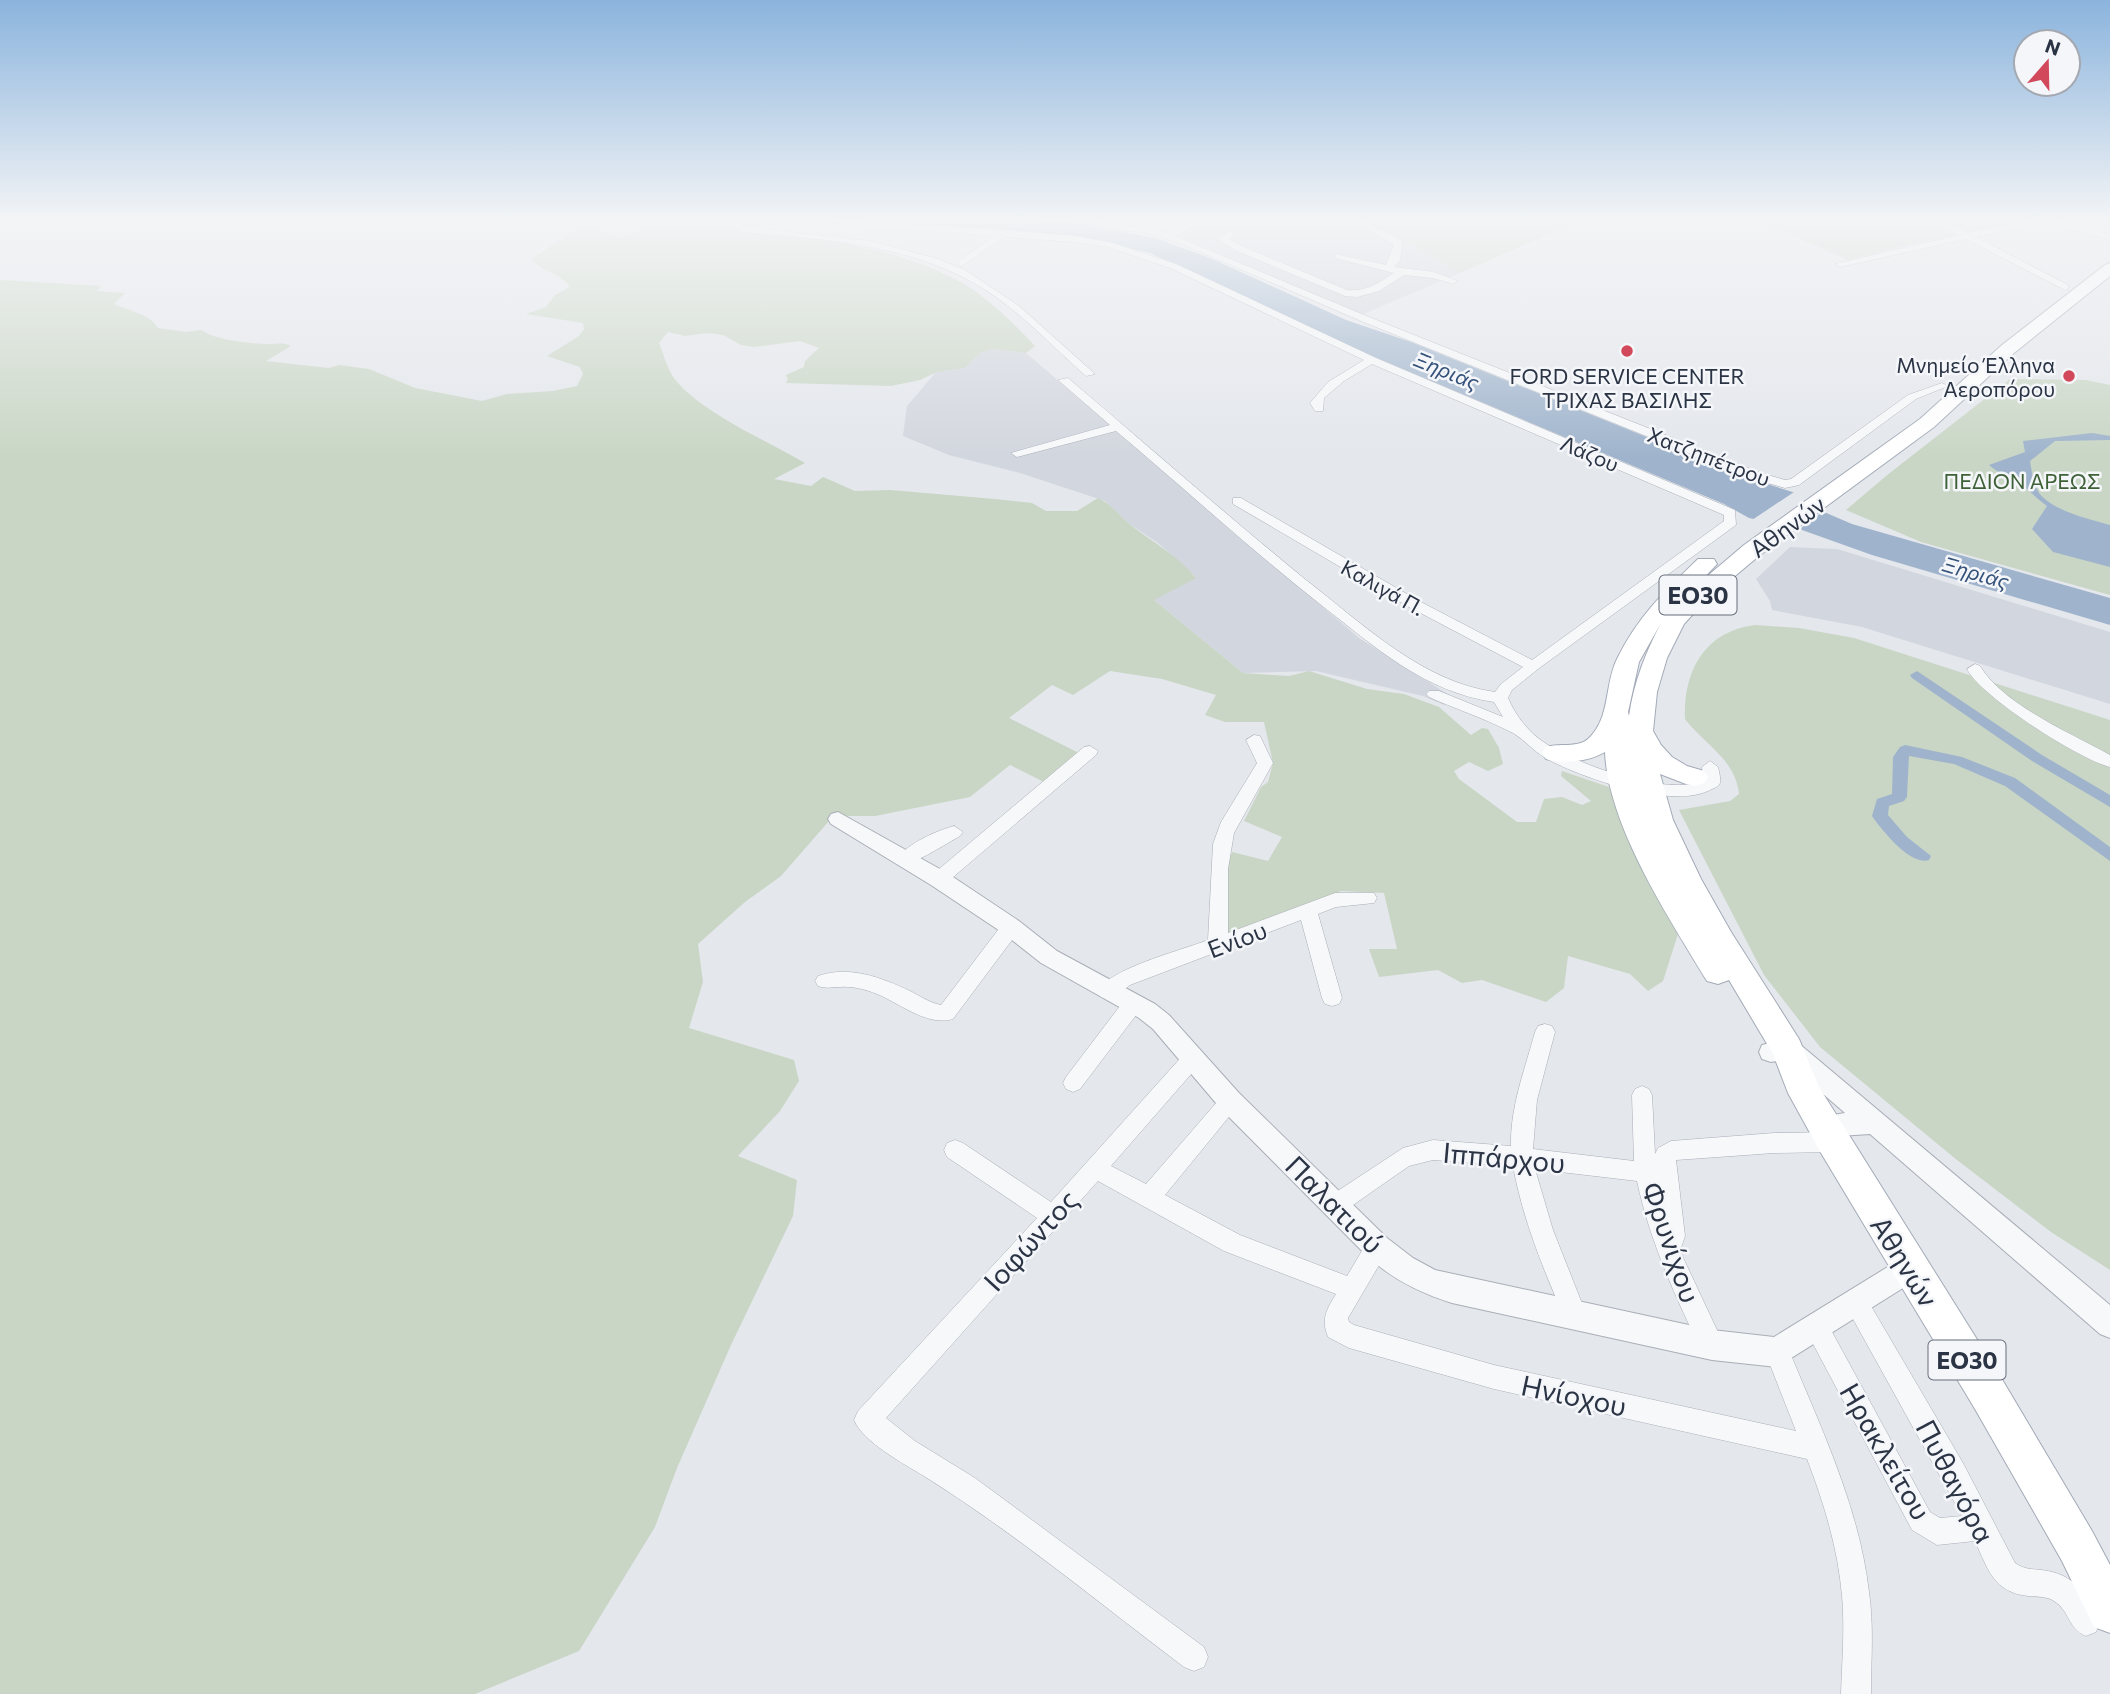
<svg xmlns="http://www.w3.org/2000/svg" width="2110" height="1694" font-family="Commissioner,sans-serif">
	<style>
		.built { fill: #d2d6de }
		.green { fill: #c9d6c5 }
		.water { fill: #9fb4cc }
		.pier { fill: #e4e7ec }
		.lines { fill: none; stroke-linecap: round; stroke-linejoin: round }
		.canal { fill: #9fb4cc; fill-rule: evenodd }
		.minor-casing { stroke: #a9aeb7; stroke-width: 1 }
		.tertiary-casing { stroke: #a9aeb7; stroke-width: 2 }
		.primary-casing { stroke: #a3abb8; stroke-width: 2 }
		.minor { fill: #f7f8fa; fill-rule: evenodd }
		.tertiary { fill: #f7f8fa; fill-rule: evenodd }
		.primary { fill: #fff; fill-rule: evenodd }
		.poi-dot { fill: #d1495b; stroke: #f4f6f9; stroke-width: 2.5 }
		.labels { text-anchor: middle; dominant-baseline: central; stroke-width: 5; stroke-linejoin: round; paint-order: stroke }
		.far-poi-label { font-size: 21px; fill: #2b3445; stroke: #f4f6f9; text-anchor: end }
		.far-water-label { font-size: 21px; font-style: italic; fill: #34527a; stroke: #f4f6f9 }
		.far-street-label { font-size: 21px; fill: #2b3445; stroke: #f4f6f9 }
		.far-park-label { font-size: 21px; fill: #3f6138; stroke: #f4f6f9 }
		.shield { fill: #f4f6f9; stroke: #676e7b; stroke-width: 2 }
		.shield-label { font-size: 23px; font-weight: bold; fill: #2b3445 }
		.street-label { font-size: 24px; fill: #2b3445; stroke: #f4f6f9 }
		.near-street-label { font-size: 28px; fill: #2b3445; stroke: #f4f6f9 }
	</style>
	<rect width="100%" height="100%" fill="#e4e7ec"/>
	<path class="built" d="M 1208,220 L 1366,220 L 1460,273 L 1361,315 L 1176,235 Z
		M 993,349 L 1026,353 L 1359,638 L 1454,698 L 1444,705 L 1423,696 L 1316,671 L 1243,673 L 1153,599 L 1196,577 L 1158,543 L 1128,523 L 1105,501 L 1020,473 L 949,455 L 903,436 L 907,406 L 936,372 L 965,368 L 980,353 Z
		M 1790,547 L 1837,549 L 2110,632 L 2110,704 L 1862,627 L 1772,610 L 1770,601 L 1756,579 Z"/>
	<path class="green" d="M 1366,220 L 1582,220 L 1460,273 Z
		M 1756,220 L 1925,220 L 1962,237 L 1947,240 L 1934,239 L 1848,260 Z
		M 1943,220 L 2035,220 L 1969,234 Z
		M 651,225 C 749,233 858,232 949,276 C 982,291 1010,320 1035,346 L 1026,353 L 993,349 L 980,353 L 965,368 L 937,372 L 920,380 L 891,386 L 786,383 L 788,379 L 786,375 L 804,367 L 805,361 L 819,348 L 800,341 L 754,347 L 741,345 L 723,335 L 708,333 L 685,336 L 668,332 L 659,343 C 664,355 668,372 677,382 C 705,414 767,441 805,463 L 774,479 L 811,486 L 823,477 L 855,491 L 890,490 L 995,499 L 1032,503 L 1046,511 L 1077,511 L 1098,498 C 1112,504 1120,517 1132,526 C 1154,543 1178,556 1196,578 L 1154,600 L 1243,673 L 1289,676 L 1309,671 L 1367,689 L 1404,694 L 1439,707 L 1471,735 L 1482,728 L 1488,729 L 1499,748 L 1503,764 L 1488,771 L 1469,762 L 1454,771 L 1459,779 L 1517,822 L 1536,822 L 1544,799 L 1562,797 L 1582,805 L 1591,801 L 1561,776 L 1562,771 L 1609,787 L 1642,869 L 1678,934 L 1663,981 L 1648,991 L 1630,974 L 1568,956 L 1564,988 L 1546,1002 L 1482,980 L 1462,983 L 1438,970 L 1379,977 L 1369,949 L 1397,949 L 1384,893 L 1341,891 L 1298,911 L 1228,937 C 1229,909 1222,878 1232,852 L 1268,861 L 1282,837 L 1244,821 L 1261,787 L 1268,782 L 1273,763 L 1264,722 L 1225,722 L 1205,715 L 1216,695 L 1162,679 L 1110,671 L 1073,695 L 1052,685 L 1009,718 L 1081,754 L 1046,783 L 1010,765 L 970,797 L 875,816 L 840,816 L 829,821 L 781,876 L 745,902 L 698,944 L 703,982 L 689,1028 L 794,1060 L 799,1081 L 780,1111 L 738,1156 L 797,1180 L 793,1216 L 731,1345 L 677,1468 L 655,1527 L 579,1651 L 475,1694 L 0,1694 L 0,280 L 101,286 L 96,291 L 125,293 L 114,304 C 129,311 150,314 158,328 L 186,332 L 202,330 C 213,340 253,344 269,344 C 277,344 283,342 291,346 L 266,361 L 329,368 L 339,365 L 369,369 L 415,388 L 482,401 L 507,394 L 553,391 L 577,386 L 583,374 L 580,367 L 547,356 L 579,336 L 584,329 L 583,323 L 526,314 L 546,307 L 555,295 L 570,287 C 561,273 542,272 532,260 L 533,258 L 575,230 L 601,230 L 616,237 L 624,237 Z
		M 2010,379 L 2086,380 L 2110,385 L 2110,595 L 1921,542 L 1846,510 L 1886,476 Z
		M 1755,625 L 1799,628 L 1854,638 L 2110,720 L 2110,1270 L 2051,1232 L 1957,1160 L 1820,1047 L 1764,975 L 1679,810 L 1730,801 L 1739,794 C 1736,760 1704,744 1685,719 C 1683,671 1705,631 1755,625 Z"/>
	<path class="water" d="M 849,220 L 1032,220 L 1087,225 L 1155,238 L 1210,258 L 1346,320 L 1411,342 L 1748,478 L 1799,494 L 1824,512 L 1852,524 L 2110,598 L 2110,625 L 1872,555 L 1802,530 L 1749,518 L 1724,504 L 1374,357 L 1150,253 L 1077,236 Z
		M 2092,433 L 2110,436 L 2110,440 L 2055,441 L 2030,461 C 2032,472 2033,483 2039,493 C 2053,511 2089,519 2110,525 L 2110,567 L 2053,552 L 2032,529 L 2047,506 C 2037,499 2029,490 2020,483 C 2010,476 1999,474 1989,465 L 2025,452 L 2023,441 Z"/>
	<path class="pier" d="M 1797,490 L 1826,509 L 1796,532 L 1752,520 Z"/>
	<g class="lines">
		<path class="canal" d="M 1917,671 L 2042,755 L 2110,795 L 2110,807 L 2032,761 L 1912,678 L 1910,675 Z
			M 1905,745 L 1962,757 L 2015,778 L 2110,847 L 2110,861 L 2005,786 L 1954,764 L 1909,756 L 1907,797 L 1904,801 L 1889,806 L 1888,815 L 1907,837 L 1931,856 L 1929,860 C 1910,866 1882,830 1872,816 L 1877,799 L 1892,794 L 1893,757 L 1900,747 Z"/>
		<defs>
			<path id="minor" d="M 623,220 L 642,220 L 642,221 L 638,224 Z
				M 727,220 L 737,220 L 744,227 L 870,241 L 935,258 L 965,270 L 1019,306 L 1095,374 L 1086,376 C 1053,347 1022,313 984,289 C 912,244 825,239 742,232 Z
				M 794,220 L 840,220 L 1004,230 L 1075,236 L 1113,243 L 1176,264 L 1376,358 L 1735,510 L 1736,525 L 1538,669 L 1512,690 L 1508,698 C 1516,716 1528,732 1545,743 C 1575,764 1670,798 1703,780 L 1702,767 L 1710,761 L 1718,767 C 1719,771 1721,779 1720,783 C 1719,786 1715,788 1712,789 C 1674,811 1583,778 1547,759 C 1534,752 1525,740 1513,733 C 1486,719 1456,709 1429,697 L 1426,694 L 1429,691 L 1439,691 L 1503,717 L 1494,702 C 1424,692 1374,646 1320,604 C 1250,549 1184,488 1116,431 L 1017,457 L 1011,453 L 1110,425 L 1058,380 L 1068,378 C 1147,445 1225,514 1306,580 C 1363,624 1422,682 1495,692 L 1501,684 L 1523,667 L 1409,607 L 1233,504 L 1233,498 L 1241,498 L 1419,601 L 1532,660 L 1724,521 L 1724,515 L 1372,364 L 1344,381 L 1324,398 L 1323,411 L 1315,411 L 1310,403 L 1328,382 L 1364,360 L 1170,268 L 1108,247 L 1075,242 L 1004,237 L 962,266 L 959,265 L 959,261 L 994,236 Z
				M 1076,220 C 1106,220 1134,228 1164,232 C 1175,234 1190,220 1205,220 L 1175,236 L 1369,317 L 1761,473 L 1785,480 L 1791,479 L 1908,395 L 1942,383 L 1948,386 L 1916,399 L 1799,485 L 1785,488 L 1753,479 L 1361,321 L 1182,244 L 1155,235 Z
				M 1351,220 L 1362,220 L 1402,241 L 1400,260 L 1394,267 L 1434,272 L 1458,281 L 1453,284 L 1433,278 L 1404,275 L 1379,291 L 1357,297 L 1345,296 L 1235,250 L 1218,239 L 1227,232 L 1233,232 L 1235,234 L 1229,239 L 1241,246 L 1347,290 C 1366,292 1379,283 1394,273 L 1335,258 L 1335,254 L 1386,265 L 1394,244 Z
				M 1932,220 L 1943,220 L 1968,233 L 2029,220 L 2060,220 L 2110,234 L 2110,240 L 2046,221 L 1976,237 L 2068,285 L 2068,289 L 2065,290 L 1966,239 L 1840,267 L 1835,264 L 1959,235 Z
				M 1975,664 L 1980,666 C 2004,705 2070,733 2110,755 L 2110,767 C 2079,759 1981,697 1967,669 Z
				M 1254,735 L 1260,736 L 1273,763 L 1234,833 L 1228,869 L 1228,933 L 1335,893 L 1374,893 L 1377,898 L 1374,903 L 1336,907 L 1318,914 L 1342,998 L 1339,1004 L 1332,1006 L 1325,1004 L 1322,998 L 1301,920 L 1130,985 C 1120,992 1113,1001 1101,997 L 1098,991 C 1110,968 1183,950 1208,940 L 1213,844 L 1221,822 L 1257,763 L 1246,740 Z
				M 1090,746 L 1098,751 L 1096,755 L 945,884 L 933,884 L 930,879 L 933,874 L 1084,747 Z
				M 954,826 L 963,832 L 960,836 C 947,843 911,867 900,864 L 897,859 C 908,843 936,831 954,826 Z
				M 1011,920 L 1018,922 L 1020,927 L 1018,932 L 953,1019 C 928,1027 899,1003 877,994 C 865,989 852,986 840,987 C 831,987 826,989 818,986 L 815,981 L 818,976 C 850,965 882,978 910,991 C 920,996 930,1003 941,1005 L 1004,922 Z
				M 1133,996 L 1140,998 L 1143,1004 L 1140,1010 L 1080,1089 L 1073,1092 L 1066,1089 L 1063,1083 L 1066,1077 L 1126,998 Z
				M 1545,1024 L 1552,1026 L 1555,1032 L 1537,1100 L 1533,1149 L 1634,1161 L 1632,1095 L 1635,1089 L 1642,1086 L 1649,1089 L 1652,1095 L 1655,1154 L 1658,1148 L 1671,1141 L 1774,1133 L 1833,1132 L 1841,1135 L 1844,1142 L 1841,1149 L 1833,1152 L 1774,1153 L 1676,1160 L 1685,1236 L 1680,1251 L 1724,1345 L 1721,1354 L 1712,1357 L 1703,1354 C 1676,1298 1650,1242 1637,1181 L 1535,1169 L 1553,1230 L 1587,1316 L 1583,1324 L 1575,1328 L 1567,1324 C 1545,1273 1523,1221 1513,1166 L 1433,1160 L 1409,1166 L 1343,1212 L 1335,1215 L 1327,1212 L 1324,1205 L 1327,1198 L 1403,1148 L 1433,1140 L 1511,1146 C 1510,1107 1525,1069 1535,1032 L 1538,1026 Z
				M 1192,1050 L 1199,1053 L 1202,1059 L 1199,1065 L 1111,1166 L 1146,1184 L 1223,1095 L 1230,1092 L 1237,1095 L 1241,1101 L 1237,1107 L 1165,1195 L 1240,1235 L 1347,1276 L 1369,1239 L 1377,1236 L 1385,1239 L 1389,1247 L 1385,1255 L 1348,1318 L 1349,1322 L 1354,1325 L 1494,1365 L 1796,1431 L 1765,1352 L 1768,1343 L 1777,1340 L 1786,1343 C 1819,1424 1859,1505 1869,1592 C 1874,1626 1871,1660 1871,1694 L 1841,1694 C 1842,1661 1845,1629 1842,1596 C 1838,1549 1824,1503 1807,1459 L 1494,1389 L 1349,1348 L 1328,1337 C 1321,1320 1326,1310 1336,1294 L 1224,1251 L 1098,1181 L 886,1418 L 915,1441 L 975,1478 L 1204,1647 L 1208,1657 L 1204,1667 L 1194,1671 L 1184,1667 C 1099,1603 1015,1533 924,1476 C 904,1464 863,1442 854,1420 L 858,1411 L 1037,1218 L 947,1157 L 944,1150 L 947,1143 L 955,1140 L 963,1143 L 1051,1202 L 1185,1053 Z
				M 1856,1290 L 1864,1294 L 1963,1463 L 2015,1563 C 2023,1569 2031,1569 2041,1570 C 2073,1573 2089,1594 2100,1622 L 2096,1632 L 2086,1636 C 2068,1629 2070,1611 2054,1601 C 2047,1596 2036,1597 2028,1596 C 1993,1592 1988,1569 1975,1541 L 1937,1545 L 1912,1530 L 1804,1327 L 1807,1319 L 1816,1315 L 1825,1319 L 1930,1512 L 1940,1518 L 1962,1516 L 1848,1310 L 1844,1302 L 1848,1294 Z"/>
			<path id="tertiary" d="M 838,812 L 947,873 L 1019,921 L 1057,951 L 1155,1004 L 1169,1015 L 1239,1093 L 1387,1238 L 1413,1258 L 1435,1270 L 1712,1330 L 1774,1337 L 1899,1260 L 1909,1256 L 1919,1260 L 1923,1269 L 1919,1278 L 1777,1367 L 1712,1360 L 1452,1303 C 1420,1293 1392,1279 1367,1256 L 1221,1109 L 1153,1029 L 1139,1018 L 1041,963 L 1003,933 L 931,885 L 831,824 L 828,819 L 831,814 Z
				M 1788,1039 L 1797,1042 L 2110,1305 L 2110,1338 L 2100,1334 L 1870,1134 L 1824,1137 L 1815,1134 L 1811,1126 L 1815,1118 L 1845,1113 L 1784,1060 L 1771,1062 L 1762,1059 L 1759,1052 L 1762,1045 Z"/>
			<path id="primary" d="M 2110,263 L 2110,276 L 2014,353 L 1934,427 L 1760,555 L 1704,602 L 1684,624 L 1667,658 L 1657,692 L 1653,731 L 1661,745 L 1672,757 L 1687,766 L 1704,771 L 1708,777 L 1704,783 L 1695,786 L 1686,784 L 1660,774 L 1673,820 L 1701,879 L 1731,932 L 1799,1039 L 1819,1087 L 2003,1381 L 2092,1531 L 2110,1565 L 2110,1633 L 2094,1627 L 2062,1561 L 1975,1409 L 1821,1153 L 1788,1093 L 1773,1054 L 1729,980 L 1718,984 L 1707,981 C 1669,918 1608,826 1605,752 C 1588,762 1564,764 1546,759 L 1542,753 L 1546,747 C 1558,743 1578,748 1588,739 C 1611,718 1604,685 1617,659 C 1638,616 1664,592 1698,559 L 1714,559 L 1717,564 L 1698,584 L 1744,545 L 1920,419 L 2002,345 L 2105,265 ZM 1661,623 C 1645,654 1634,682 1629,716 L 1628,712 L 1639,662 Z"/>
		</defs>
		<use href="#minor" class="minor-casing"/>
		<use href="#tertiary" class="tertiary-casing"/>
		<use href="#primary" class="primary-casing"/>
		<use href="#minor" class="minor"/>
		<use href="#tertiary" class="tertiary"/>
		<use href="#primary" class="primary"/>
	</g>
	<linearGradient id="sky" x2="0" y2="1"><stop stop-color="#8bb4dd"/><stop offset="0.48" stop-color="#f3f4f6"/><stop offset="1" stop-color="#f3f4f6" stop-opacity="0"/></linearGradient>
	<rect width="2110" height="457" fill="url(#sky)"/>
	<g class="poi-dot">
		<circle cx="1627" cy="351" r="7"/>
		<circle cx="2069" cy="376" r="7"/>
	</g>
	<g class="labels">
		<g class="far-poi-label">
			<text x="2055" y="364">Μνημείο Έλληνα<tspan x="2055" dy="24">Αεροπόρου</tspan></text>
			<text x="1627" y="375" text-anchor="middle">FORD SERVICE CENTER<tspan x="1627" dy="24">ΤΡΙΧΑΣ ΒΑΣΙΛΗΣ</tspan></text>
		</g>
		<g class="far-water-label">
			<text transform="translate(1447 370) rotate(22)">Ξηριάς</text>
			<text transform="translate(1976 572) rotate(16)">Ξηριάς</text>
		</g>
		<g class="far-street-label">
			<text transform="translate(1590 453) rotate(23)">Λάζου</text>
			<text transform="translate(1709 456) rotate(21)">Χατζηπέτρου</text>
			<text transform="translate(1383 587) rotate(29)">Καλιγά Π.</text>
		</g>
		<g class="far-park-label">
			<text x="2022" y="480">ΠΕΔΙΟΝ ΑΡΕΩΣ</text>
		</g>
		<g class="shield">
			<rect x="1659.5" y="575.5" width="77" height="39" rx="5"/>
			<rect x="1928.5" y="1340.5" width="77" height="39" rx="5"/>
		</g>
		<g class="shield-label">
			<text x="1698" y="595">ΕΟ30</text>
			<text x="1967" y="1360">ΕΟ30</text>
		</g>
		<g class="street-label">
			<text transform="translate(1787 526) rotate(-36)">Αθηνών</text>
			<text transform="translate(1237 939) rotate(-21)">Ενίου</text>
		</g>
		<g class="near-street-label">
			<text transform="translate(1504 1157) rotate(5)">Ιππάρχου</text>
			<text transform="translate(1335 1204) rotate(45)">Παλατιού</text>
			<text transform="translate(1030 1240) rotate(-48)">Ιοφώντος</text>
			<text transform="translate(1672 1242) rotate(71)">Φρυνίχου</text>
			<text transform="translate(1905 1261) rotate(58)">Αθηνών</text>
			<text transform="translate(1574 1395) rotate(12)">Ηνίοχου</text>
			<text transform="translate(1886 1451) rotate(60)">Ηρακλείτου</text>
			<text transform="translate(1956 1481) rotate(62)">Πυθαγόρα</text>
		</g>
	</g>
	<g transform="translate(2047 63) rotate(20)"><circle r="33" fill="#f4f6f9" stroke="#a4a8b1" stroke-width="2"/>
	<path d="M0-5L12 26L0 18L-12 26Z" fill="#d1495b"/>
	<text y="-10" font-size="19" font-weight="bold" text-anchor="middle" fill="#2b3445">N</text>
	</g>
</svg>
